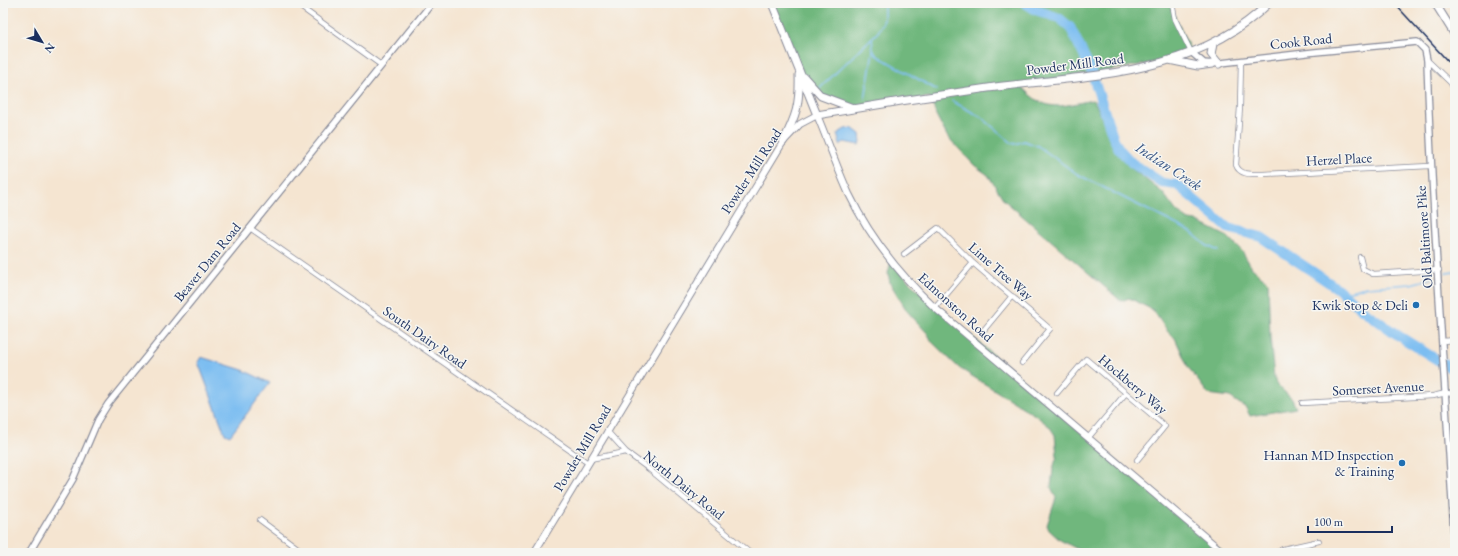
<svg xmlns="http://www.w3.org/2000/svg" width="1458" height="556" font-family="'EB Garamond',serif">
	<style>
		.forest { fill: #6fb77d; stroke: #45736e }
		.water { fill: #7cbdf1; stroke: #4c76a8 }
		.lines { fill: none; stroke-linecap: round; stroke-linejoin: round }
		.stream { stroke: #7cbdf1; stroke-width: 1.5 }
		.river { stroke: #7cbdf1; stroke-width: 10 }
		.minor-casing { stroke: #888a98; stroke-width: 6 }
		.tertiary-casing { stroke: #888a98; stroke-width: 8 }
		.secondary-casing { stroke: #888a98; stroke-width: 8 }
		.primary-casing { stroke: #888a98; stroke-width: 9 }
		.minor { stroke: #fff; stroke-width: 4.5 }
		.tertiary { stroke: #fff; stroke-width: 5.5 }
		.secondary { stroke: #fff; stroke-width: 6 }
		.primary { stroke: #fff; stroke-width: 7 }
		.rail { stroke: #1b2f5e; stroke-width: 1.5 }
		.poi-dot { fill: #1f6fb2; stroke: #f6f6f2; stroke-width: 1.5 }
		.labels { text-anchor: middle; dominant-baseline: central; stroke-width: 3; stroke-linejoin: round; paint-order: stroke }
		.street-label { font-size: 14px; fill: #1b2f5e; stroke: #f6f6f2 }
		.poi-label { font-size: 14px; fill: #1b2f5e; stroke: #f6f6f2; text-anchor: end }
		.water-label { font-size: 15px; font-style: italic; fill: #335283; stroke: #f6f6f2 }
	</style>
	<rect width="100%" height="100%" fill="#f6f6f2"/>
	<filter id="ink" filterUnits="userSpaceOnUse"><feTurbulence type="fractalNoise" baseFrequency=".025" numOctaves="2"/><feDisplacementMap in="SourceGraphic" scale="8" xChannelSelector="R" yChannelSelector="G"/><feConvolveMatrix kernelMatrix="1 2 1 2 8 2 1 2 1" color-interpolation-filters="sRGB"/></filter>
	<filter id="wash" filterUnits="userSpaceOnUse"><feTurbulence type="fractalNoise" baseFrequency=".012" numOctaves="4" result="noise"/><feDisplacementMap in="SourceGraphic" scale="16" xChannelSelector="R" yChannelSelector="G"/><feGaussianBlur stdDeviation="0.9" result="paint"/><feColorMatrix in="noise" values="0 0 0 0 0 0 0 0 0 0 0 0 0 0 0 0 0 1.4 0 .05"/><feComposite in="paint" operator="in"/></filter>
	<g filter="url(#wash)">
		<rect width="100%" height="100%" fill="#f5e5d1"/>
		<path class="forest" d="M 772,3 L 1172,3 L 1173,12 L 1191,52 L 1169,60 L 1020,85 C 1045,113 1059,107 1092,100 L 1095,102 L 1116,150 L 1131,168 L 1163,193 L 1177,212 L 1189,220 L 1196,221 L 1228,237 L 1242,251 L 1252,268 L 1268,282 L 1270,336 L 1274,378 L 1277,385 L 1292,399 L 1296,408 L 1250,416 L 1246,408 L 1230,397 L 1208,394 L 1188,367 L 1175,338 L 1168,332 L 1153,310 L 1129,298 L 1121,301 L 1004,200 L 988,175 L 974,165 L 947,136 L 936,115 L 930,97 L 855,109 L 828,100 L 798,71 Z
			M 891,261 L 911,284 L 1224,553 L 1085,553 L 1060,540 L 1049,530 L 1047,525 L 1056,498 L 1051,487 L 1053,469 L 1057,456 L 1055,435 L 1049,426 L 1035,415 L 959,368 L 932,342 L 928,334 L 907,311 L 890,283 L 888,273 Z"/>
		<path class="water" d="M 852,128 L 860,134 L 861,142 L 859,145 L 844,142 L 840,145 L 837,134 L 845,129 Z
			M 201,357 L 243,370 L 270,383 L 230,436 L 225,434 L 198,362 Z"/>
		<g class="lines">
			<path class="stream" d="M 872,39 L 873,50 L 876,55 L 937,90
				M 819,89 L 878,32 L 884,20 L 884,3
				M 865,99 L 873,51
				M 952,101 L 981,117 L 1012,143 L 1015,144 L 1024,141 L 1038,146 L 1077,174 L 1191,232 L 1206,245 L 1218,251
				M 1446,273 L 1455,272
				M 1342,293 L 1366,287 L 1411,284 L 1432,278"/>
			<path class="river" d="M 1025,3 L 1036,10 L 1059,18 L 1070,27 L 1090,68 L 1113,137 L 1119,149 L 1132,163 L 1162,183 L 1177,185 L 1228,228 L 1261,237 L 1337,288 L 1360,308 L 1399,336 L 1455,371"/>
		</g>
	</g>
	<g filter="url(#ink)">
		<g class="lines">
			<defs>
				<path id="minor" d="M 295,3 L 381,65
					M 1172,3 L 1175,19 L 1191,52
					M 1427,60 L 1450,82 L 1455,90
					M 1241,61 L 1240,107 L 1236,165 C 1240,176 1253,174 1263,174 L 1430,166
					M 250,228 L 588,463
					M 904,254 L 938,228 L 973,263 L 1050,329 L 1022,363
					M 1360,257 L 1363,269 L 1373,274 L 1439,270
					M 935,308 L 973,263
					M 983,331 L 1012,296
					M 1442,341 L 1455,340
					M 1057,393 L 1086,359 L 1165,426 L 1137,460
					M 1302,403 L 1433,396 L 1446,393 L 1455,394
					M 607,431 L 626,452 L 649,469 L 750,553
					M 1088,438 L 1126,393
					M 590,459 L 626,452
					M 260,520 L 299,549
					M 1275,553 L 1283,549 L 1319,541"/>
				<path id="tertiary" d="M 1191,52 L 1204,63 L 1212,64 L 1315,52 L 1417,42 L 1425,50 L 1427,60 C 1432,224 1446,389 1455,553
					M 29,553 L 73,479 L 98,420 L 108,404 L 432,3"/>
				<path id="secondary" d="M 534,553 L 783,142 L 800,124 L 817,115 C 828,141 837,168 849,194 C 870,238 900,275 935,308 L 1224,553"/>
				<path id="primary" d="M 772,3 L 817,115 C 874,105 931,96 988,88 C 1085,75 1194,77 1269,3
					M 1435,3 L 1455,35
					M 1213,44 L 1211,54 L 1219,64
					M 1169,60 L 1198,66 L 1212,64
					M 804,77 L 821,96 L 853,108
					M 783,142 C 796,116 800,105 799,75"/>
			</defs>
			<use href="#minor" class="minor-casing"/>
			<use href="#tertiary" class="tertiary-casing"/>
			<use href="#secondary" class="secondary-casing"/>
			<use href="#primary" class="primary-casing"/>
			<use href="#minor" class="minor"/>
			<use href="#tertiary" class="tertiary"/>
			<use href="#secondary" class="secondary"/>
			<use href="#primary" class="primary"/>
			<path class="rail" d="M 1394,3 L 1455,69"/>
		</g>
	</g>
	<g class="poi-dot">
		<circle cx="1416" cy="305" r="4"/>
		<circle cx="1402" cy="463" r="4"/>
	</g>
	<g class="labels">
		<g class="street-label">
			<text transform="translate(1301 41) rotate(-6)">Cook Road</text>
			<text transform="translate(1075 64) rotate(-7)">Powder Mill Road</text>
			<text transform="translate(1339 159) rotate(-3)">Herzel Place</text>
			<text transform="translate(751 171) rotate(-57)">Powder Mill Road</text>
			<text transform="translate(1424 237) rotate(-94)">Old Baltimore Pike</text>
			<text transform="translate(207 262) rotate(-51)">Beaver Dam Road</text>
			<text transform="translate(1001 271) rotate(41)">Lime Tree Way</text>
			<text transform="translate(956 307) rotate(42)">Edmonston Road</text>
			<text transform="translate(425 337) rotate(35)">South Dairy Road</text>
			<text transform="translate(1133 384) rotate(40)">Hockberry Way</text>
			<text transform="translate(1378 388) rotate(-3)">Somerset Avenue</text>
			<text transform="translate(582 448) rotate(-59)">Powder Mill Road</text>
			<text transform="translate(684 485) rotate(39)">North Dairy Road</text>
		</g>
		<g class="poi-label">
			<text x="1408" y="305">Kwik Stop &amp; Deli</text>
			<text x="1394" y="455">Hannan MD Inspection<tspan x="1394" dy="16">&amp; Training</tspan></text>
		</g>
		<g class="water-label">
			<text transform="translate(1169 166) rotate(33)">Indian Creek</text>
		</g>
	</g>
	<rect width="1458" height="556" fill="none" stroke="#f6f6f2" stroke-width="16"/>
	<g transform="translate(42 42) rotate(128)" stroke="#f6f6f2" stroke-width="3" paint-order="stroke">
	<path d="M0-3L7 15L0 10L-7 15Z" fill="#1b2f5e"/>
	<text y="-6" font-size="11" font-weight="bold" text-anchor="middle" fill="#1b2f5e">N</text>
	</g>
	<path d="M1308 526v6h84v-6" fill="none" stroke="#1b2f5e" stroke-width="2"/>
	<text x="1314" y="526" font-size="12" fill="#1b2f5e" stroke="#f6f6f2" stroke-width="3" paint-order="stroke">100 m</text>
</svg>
